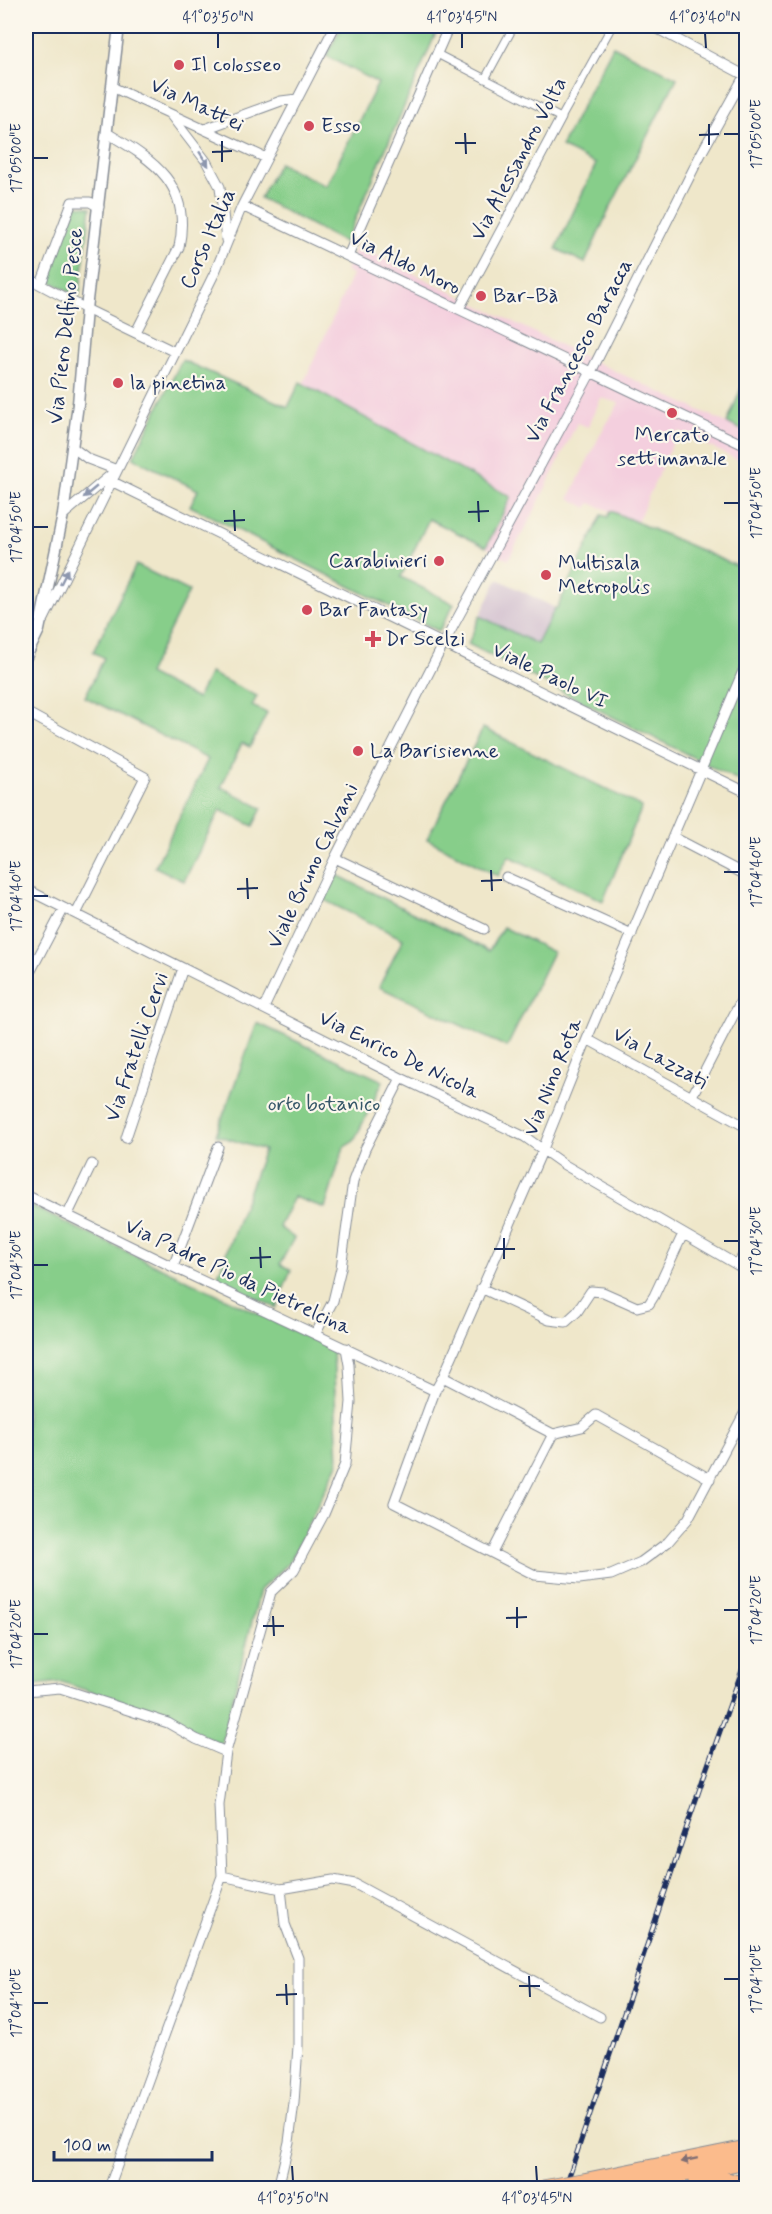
<svg xmlns="http://www.w3.org/2000/svg" width="772" height="2214" font-family="Mynerve,sans-serif">
	<style>
		.built { fill: #f4cfde }
		.industrial { fill: #d0bdce }
		.green { fill: #87ce8a; stroke: #517e74; stroke-width: 1.5 }
		.lines { fill: none; stroke-linecap: round; stroke-linejoin: round }
		.pedestrian-casing { stroke: #858b94; stroke-width: 9 }
		.minor-casing { stroke: #858b94; stroke-width: 11 }
		.tertiary-casing { stroke: #858b94; stroke-width: 13 }
		.trunk-casing { stroke: #858b94; stroke-width: 17 }
		.pedestrian { stroke: #fff; stroke-width: 7 }
		.minor { stroke: #fff; stroke-width: 9 }
		.tertiary { stroke: #fff; stroke-width: 10 }
		.trunk { stroke: #fbbb8c; stroke-width: 15 }
		.rail-casing { stroke: #1b2f5e; stroke-width: 5 }
		.rail { stroke: #fbf7ec; stroke-width: 3; stroke-dasharray: 9; stroke-linecap: butt }
		.trunk-bridge-casing { stroke: #858b94; stroke-width: 17; stroke-linecap: butt }
		.trunk-bridge { stroke: #fbbb8c; stroke-width: 15 }
		.oneway { fill: #8d97ae }
		.oneway2 { fill: #806e73 }
		.ticks { fill: none; stroke: #1b2f5e; stroke-width: 2 }
		.poi-dot { fill: #d1495b; stroke: #fbf7ec; stroke-width: 2 }
		.labels { text-anchor: middle; dominant-baseline: central; stroke-width: 4.5; stroke-linejoin: round; paint-order: stroke }
		.poi-label { font-size: 21px; fill: #1b2f5e; stroke: #fbf7ec; text-anchor: start }
		.street-label { font-size: 21px; fill: #1b2f5e; stroke: #fbf7ec }
		.park-label { font-size: 21px; fill: #365769; stroke: #fbf7ec }
		.neatline { fill: none; stroke: #1b2f5e; stroke-width: 2 }
		.ticks-label { font-size: 15px; text-anchor: middle; fill: #1b2f5e }
	</style>
	<rect width="100%" height="100%" fill="#fbf7ec"/>
	<filter id="ink" filterUnits="userSpaceOnUse"><feTurbulence type="fractalNoise" baseFrequency=".0167" numOctaves="2"/><feDisplacementMap in="SourceGraphic" scale="12" xChannelSelector="R" yChannelSelector="G"/><feConvolveMatrix kernelMatrix="1 2 1 2 8 2 1 2 1" color-interpolation-filters="sRGB"/></filter>
	<filter id="wash" filterUnits="userSpaceOnUse"><feTurbulence type="fractalNoise" baseFrequency=".008" numOctaves="4" result="noise"/><feDisplacementMap in="SourceGraphic" scale="24" xChannelSelector="R" yChannelSelector="G"/><feGaussianBlur stdDeviation="1.35" result="paint"/><feColorMatrix in="noise" values="0 0 0 0 0 0 0 0 0 0 0 0 0 0 0 0 0 1.4 0 .05"/><feComposite in="paint" operator="in"/></filter>
	<g filter="url(#wash)">
		<rect width="100%" height="100%" fill="#efe7ca"/>
		<path class="built" d="M 357,246 L 587,358 L 746,432 L 746,464 L 678,431 L 637,522 L 590,503 L 587,508 L 569,498 L 601,433 L 619,403 L 601,398 L 588,427 L 577,423 L 532,516 L 508,560 L 486,547 L 511,496 L 303,384 L 352,275 L 346,271 Z"/>
		<path class="industrial" d="M 498,579 L 555,608 L 537,644 L 480,616 Z"/>
		<path class="green" d="M 342,26 L 439,26 L 345,243 L 260,198 L 279,163 L 326,186 L 378,83 L 326,56 Z
			M 613,46 L 677,78 L 608,212 L 585,263 L 556,249 L 596,164 L 561,147 Z
			M 77,205 L 91,207 L 79,297 L 46,279 Z
			M 182,360 L 288,407 L 300,382 L 511,497 L 486,547 L 429,519 L 401,577 L 454,604 L 439,631 L 190,506 L 198,490 L 133,458 Z
			M 746,377 L 746,432 L 727,423 Z
			M 611,511 L 746,570 L 746,784 L 468,644 L 480,616 L 537,644 L 555,608 L 557,608 L 602,515 L 608,517 Z
			M 136,565 L 189,591 L 148,674 L 197,699 L 210,673 L 257,696 L 252,706 L 267,713 L 250,747 L 242,743 L 221,787 L 262,808 L 253,826 L 220,810 L 184,881 L 155,867 L 208,759 L 85,697 L 104,658 L 93,652 Z
			M 483,728 L 642,807 L 603,901 L 509,856 L 498,876 L 427,839 Z
			M 337,875 L 489,951 L 503,927 L 553,952 L 507,1047 L 379,987 L 403,939 L 324,900 Z
			M 257,1023 L 383,1081 L 354,1141 L 344,1147 L 325,1208 L 294,1197 L 279,1227 L 294,1238 L 280,1264 L 291,1270 L 276,1308 L 217,1278 L 264,1150 L 216,1135 Z
			M 26,1204 L 333,1349 L 338,1463 L 290,1562 L 260,1590 L 221,1745 L 172,1719 L 62,1682 L 26,1686 Z"/>
	</g>
	<g filter="url(#ink)">
		<g class="lines">
			<defs>
				<path id="pedestrian" d="M 437,54 L 561,118 L 612,26
					M 485,79 L 514,26"/>
				<path id="minor" d="M 652,26 L 746,76
					M 112,87 L 266,158
					M 170,114 L 206,161 L 220,187 L 226,240
					M 205,129 L 281,101 L 297,99
					M 107,133 C 155,161 192,185 179,247 L 136,332
					M 242,206 L 746,446
					M 348,256 L 449,26
					M 26,277 L 86,309 L 175,352
					M 41,284 L 72,202 L 90,202 L 99,207
					M 459,309 L 561,118
					M 72,447 L 88,459 L 117,470
					M 111,481 L 746,792
					M 63,515 L 113,473
					M 44,619 L 215,272 L 242,206 L 335,26
					M 746,664 L 587,1039 L 543,1149 L 443,1377 L 435,1391 L 394,1503 L 535,1575 L 579,1579 L 611,1575 L 641,1562 L 668,1542 L 688,1519 L 746,1410
					M 26,712 L 145,777 L 76,914
					M 673,837 L 746,875
					M 335,858 L 484,929
					M 506,877 L 632,934
					M 26,889 L 401,1078 L 525,1137 L 563,1164 L 746,1270
					M 26,980 L 64,908
					M 264,1008 L 335,858 L 443,645 L 591,372 L 702,152 L 746,73
					M 587,1039 L 746,1127
					M 692,1096 L 746,991
					M 126,1138 L 183,968
					M 26,1195 L 173,1267 L 435,1391
					M 68,1214 L 92,1164
					M 738,1265 L 746,1249
					M 173,1267 L 218,1147
					M 481,1288 L 549,1320 L 566,1322 L 577,1312 L 591,1291 L 603,1292 L 637,1307 L 649,1304 L 654,1296 L 683,1234
					M 316,1333 L 333,1301 L 341,1268 L 353,1181 L 365,1149 L 401,1078
					M 443,1377 L 553,1434 L 582,1427 L 596,1415 L 710,1479
					M 492,1553 L 553,1434
					M 26,1691 L 60,1688 L 168,1723 L 196,1739 L 226,1752
					M 222,1876 L 281,1889 L 285,1924 L 298,1958 L 298,2046 L 294,2103 L 289,2142 L 278,2188
					M 281,1889 L 333,1880 L 355,1884 L 600,2017
					M 109,2188 L 222,1876 L 219,1805 L 226,1752 L 271,1592 L 294,1570 L 324,1514 L 345,1464 L 351,1402 L 349,1365 L 346,1348"/>
				<path id="tertiary" d="M 26,657 L 39,630 L 63,515 L 78,404 L 86,309 L 119,26"/>
				<path id="trunk" d="M 583,2181 L 746,2148
					M 696,2181 C 715,2177 730,2178 746,2188
					M 617,2188 L 746,2161"/>
			</defs>
			<use href="#pedestrian" class="pedestrian-casing"/>
			<use href="#minor" class="minor-casing"/>
			<use href="#tertiary" class="tertiary-casing"/>
			<use href="#trunk" class="trunk-casing"/>
			<use href="#pedestrian" class="pedestrian"/>
			<use href="#minor" class="minor"/>
			<use href="#tertiary" class="tertiary"/>
			<use href="#trunk" class="trunk"/>
			<defs>
				<path id="rail" d="M 565,2188 L 705,1773 L 746,1659"/>
			</defs>
			<use href="#rail" class="rail-casing"/>
			<use href="#rail" class="rail"/>
			<defs>
				<path id="trunk-bridge" d="M 543,2188 L 583,2181"/>
			</defs>
			<use href="#trunk-bridge" class="trunk-bridge-casing"/>
			<use href="#trunk-bridge" class="trunk-bridge"/>
		</g>
		<defs><path id="oneway-solid" d="M-6-.8H1V-3.2L6.5 0L1 3.2V.8H-6Z" transform="scale(1.5)"/></defs>
		<g class="oneway">
			<use href="#oneway-solid" transform="translate(204 159) rotate(57)"/>
			<use href="#oneway-solid" transform="translate(90 492) rotate(140)"/>
			<use href="#oneway-solid" transform="translate(64 577) rotate(-64)"/>
		</g>
		<use class="oneway2" href="#oneway-solid" transform="translate(689 2160) rotate(168)"/>
	</g>
	<path class="ticks" d="M 218,33 L 218,48M 462,33 L 462,48M 705,33 L 706,48M 709,124 L 709,145M 465,133 L 466,154M 724,134 L 739,134M 699,135 L 719,134M 222,141 L 222,162M 455,143 L 476,143M 212,152 L 232,151M 33,158 L 48,158M 478,501 L 479,522M 724,503 L 739,503M 234,510 L 235,531M 468,512 L 489,511M 224,521 L 245,520M 33,527 L 48,527M 491,870 L 492,891M 724,872 L 739,872M 247,878 L 248,899M 481,881 L 502,880M 237,889 L 258,888M 33,896 L 48,896M 504,1238 L 504,1259M 724,1241 L 739,1241M 260,1247 L 261,1268M 494,1249 L 515,1249M 250,1258 L 271,1257M 33,1265 L 48,1265M 517,1607 L 517,1628M 724,1610 L 739,1610M 273,1616 L 274,1636M 506,1618 L 527,1617M 263,1626 L 284,1626M 33,1634 L 48,1634M 529,1976 L 530,1997M 724,1979 L 739,1979M 286,1984 L 287,2005M 519,1986 L 540,1986M 276,1995 L 297,1994M 33,2003 L 48,2003M 292,2166 L 293,2181M 536,2166 L 537,2181"/>
	<g class="poi-dot">
		<circle cx="179" cy="65" r="6"/>
		<circle cx="309" cy="126" r="6"/>
		<circle cx="481" cy="296" r="6"/>
		<circle cx="118" cy="383" r="6"/>
		<circle cx="672" cy="413" r="6"/>
		<circle cx="439" cy="561" r="6"/>
		<circle cx="546" cy="575" r="6"/>
		<circle cx="307" cy="610" r="6"/>
		<path d="M370 630h6v6h6v6h-6v6h-6v-6h-6v-6h6z"/>
		<circle cx="358" cy="751" r="6"/>
	</g>
	<g class="labels">
		<g class="poi-label">
			<text x="191" y="65">Il colosseo</text>
			<text x="321" y="126">Esso</text>
			<text x="493" y="296">Bar-Bà</text>
			<text x="130" y="383">la pinetina</text>
			<text x="672" y="435" text-anchor="middle">Mercato<tspan x="672" dy="24">settimanale</tspan></text>
			<text x="427" y="561" text-anchor="end">Carabinieri</text>
			<text x="558" y="563">Multisala<tspan x="558" dy="24">Metropolis</tspan></text>
			<text x="319" y="610">Bar Fantasy</text>
			<text x="385" y="639">Dr Scelzi</text>
			<text x="370" y="751">La Barisienne</text>
		</g>
		<g class="street-label">
			<text transform="translate(197 105) rotate(25)">Via Mattei</text>
			<text transform="translate(519 159) rotate(-62)">Via Alessandro Volta</text>
			<text transform="translate(208 239) rotate(-66)">Corso Italia</text>
			<text transform="translate(405 263) rotate(26)">Via Aldo Moro</text>
			<text transform="translate(66 326) rotate(-84)">Via Piero Delfino Pesce</text>
			<text transform="translate(579 351) rotate(-62)">Via Francesco Baracca</text>
			<text transform="translate(550 676) rotate(26)">Viale Paolo VI</text>
			<text transform="translate(313 866) rotate(-64)">Viale Bruno Calvani</text>
			<text transform="translate(137 1047) rotate(-71)">Via Fratelli Cervi</text>
			<text transform="translate(399 1055) rotate(26)">Via Enrico De Nicola</text>
			<text transform="translate(660 1058) rotate(29)">Via Lazzati</text>
			<text transform="translate(553 1077) rotate(-68)">Via Nino Rota</text>
			<text transform="translate(238 1277) rotate(25)">Via Padre Pio da Pietrelcina</text>
		</g>
		<g class="park-label">
			<text x="324" y="1104">orto botanico</text>
		</g>
	</g>
	<rect width="772" height="2214" fill="none" stroke="#fbf7ec" stroke-width="66"/>
	<path d="M54 2151v9h158v-9" fill="none" stroke="#1b2f5e" stroke-width="3"/>
	<text x="63" y="2151" font-size="18" fill="#1b2f5e" stroke="#fbf7ec" stroke-width="4.5" paint-order="stroke">100 m</text>
	<rect x="33" y="33" width="706" height="2148" class="neatline"/>
	<g class="ticks-label">
		<text x="218" y="22">41°03'50"N</text>
		<text x="462" y="22">41°03'45"N</text>
		<text x="705" y="22">41°03'40"N</text>
		<text transform="translate(756 134) rotate(-90)" y="5">17°05'00"E</text>
		<text transform="translate(16 158) rotate(-90)" y="5">17°05'00"E</text>
		<text transform="translate(756 503) rotate(-90)" y="5">17°04'50"E</text>
		<text transform="translate(16 527) rotate(-90)" y="5">17°04'50"E</text>
		<text transform="translate(756 872) rotate(-90)" y="5">17°04'40"E</text>
		<text transform="translate(16 896) rotate(-90)" y="5">17°04'40"E</text>
		<text transform="translate(756 1241) rotate(-90)" y="5">17°04'30"E</text>
		<text transform="translate(16 1265) rotate(-90)" y="5">17°04'30"E</text>
		<text transform="translate(756 1610) rotate(-90)" y="5">17°04'20"E</text>
		<text transform="translate(16 1634) rotate(-90)" y="5">17°04'20"E</text>
		<text transform="translate(756 1979) rotate(-90)" y="5">17°04'10"E</text>
		<text transform="translate(16 2003) rotate(-90)" y="5">17°04'10"E</text>
		<text x="293" y="2203">41°03'50"N</text>
		<text x="537" y="2203">41°03'45"N</text>
	</g>
</svg>
